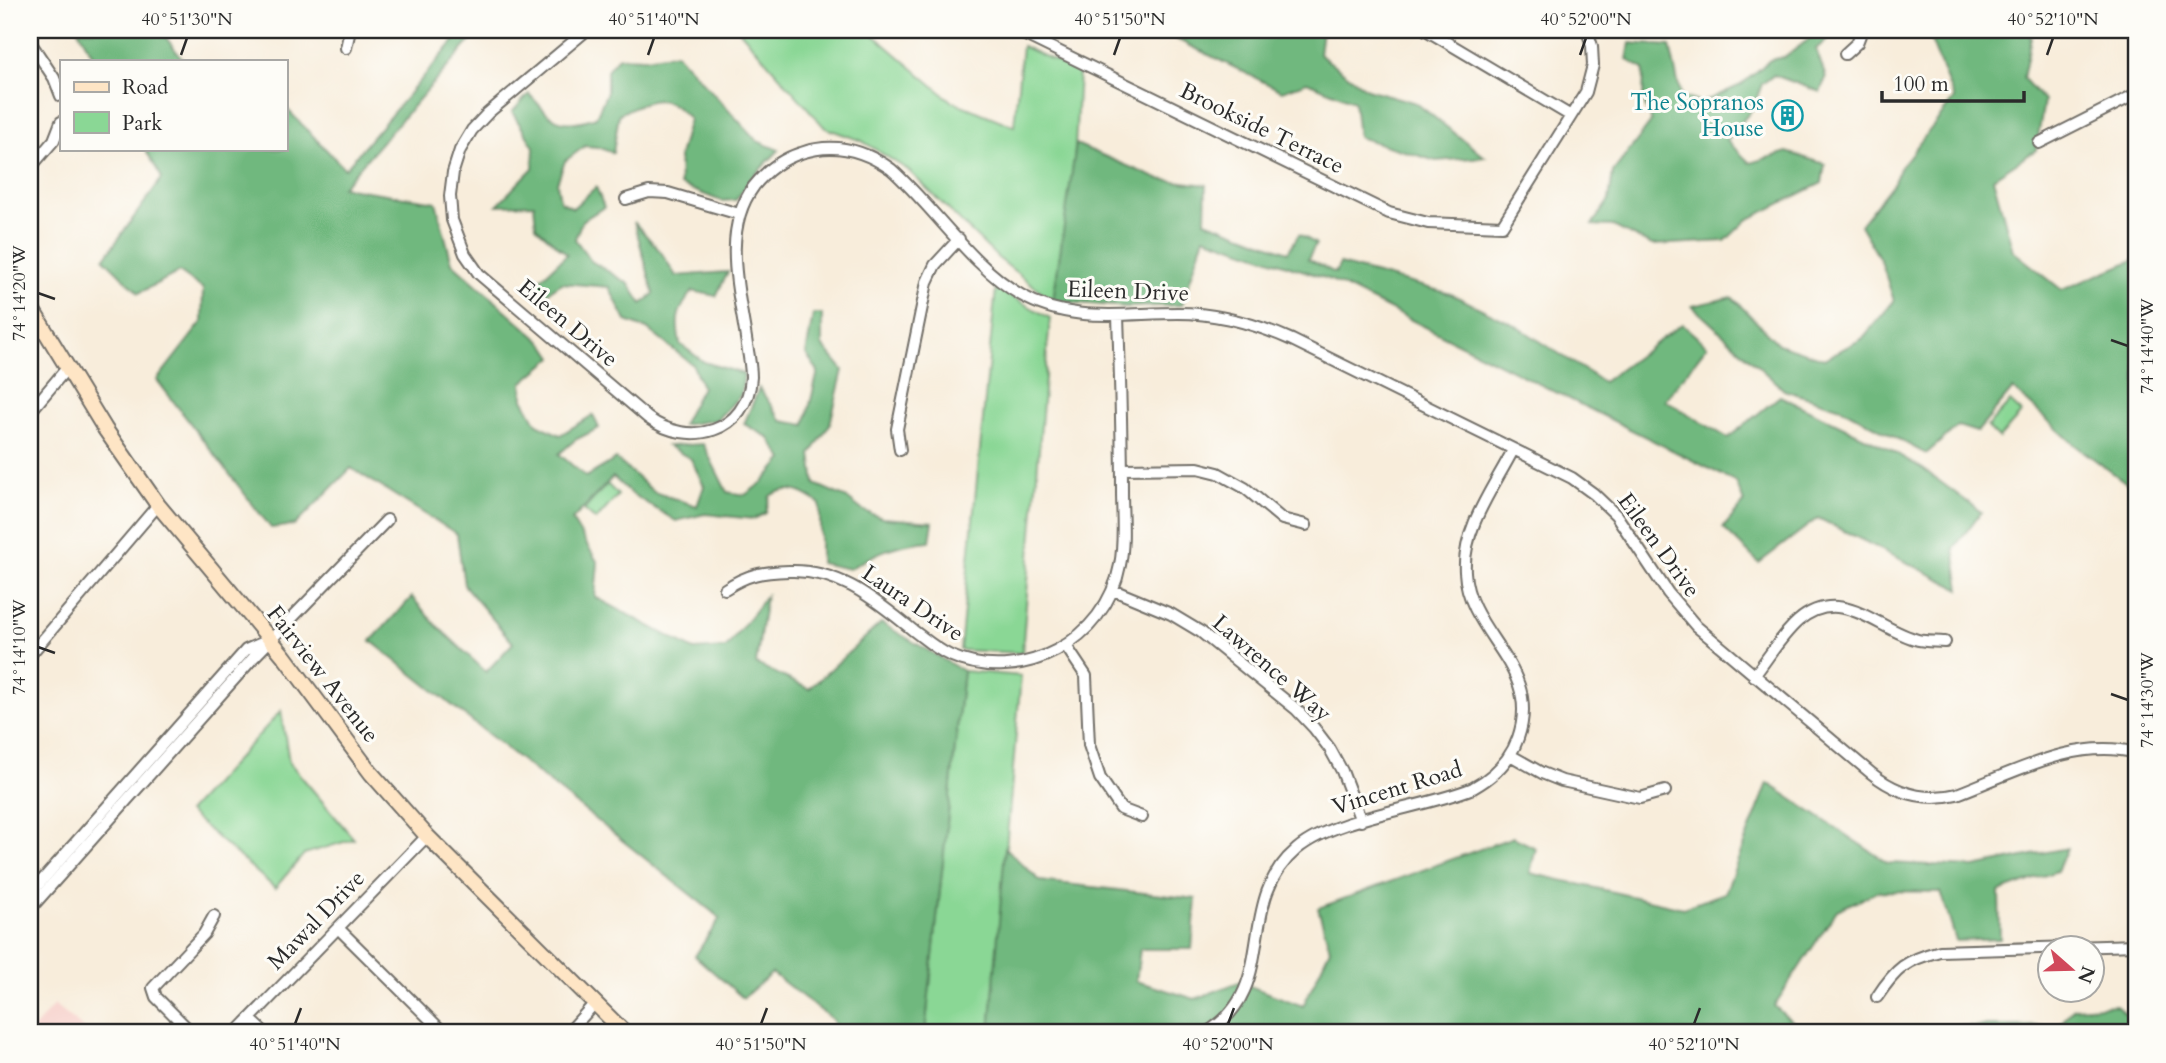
<svg xmlns="http://www.w3.org/2000/svg" width="2166" height="1063" font-family="Cardo,serif">
	<style>
		.built { fill: #f7d0cb }
		.green { fill: #8ad795; stroke: #5a8160; stroke-width: 2 }
		.forest { fill: #6fb87e; stroke: #4d7254; stroke-width: 2 }
		.lines { fill: none; stroke-linecap: round; stroke-linejoin: round }
		.street-casing { stroke: #736f69; stroke-width: 14 }
		.secondary-casing { stroke: #736f69; stroke-width: 18 }
		.street { stroke: #fff; stroke-width: 10 }
		.secondary { stroke: #fee5c5; stroke-width: 14 }
		.ticks { fill: none; stroke: #2b2b2b; stroke-width: 2.5 }
		.labels { text-anchor: middle; dominant-baseline: central; stroke-width: 6; stroke-linejoin: round; paint-order: stroke }
		.culture-label { font-size: 23px; fill: #0d838f; stroke: #fdfcf7; text-anchor: end }
		.street-label { font-size: 23px; fill: #2b2b2b; stroke: #fdfcf7 }
		.neatline { fill: none; stroke: #2b2b2b; stroke-width: 2.5 }
		.ticks-label { font-size: 18px; text-anchor: middle; fill: #2b2b2b }
	</style>
	<rect width="100%" height="100%" fill="#fdfcf7"/>
	<filter id="ink" filterUnits="userSpaceOnUse"><feTurbulence type="fractalNoise" baseFrequency=".0143" numOctaves="2"/><feDisplacementMap in="SourceGraphic" scale="14" xChannelSelector="R" yChannelSelector="G"/><feConvolveMatrix kernelMatrix="1 2 1 2 8 2 1 2 1" color-interpolation-filters="sRGB"/></filter>
	<filter id="wash" filterUnits="userSpaceOnUse"><feTurbulence type="fractalNoise" baseFrequency=".00686" numOctaves="4" result="noise"/><feDisplacementMap in="SourceGraphic" scale="28" xChannelSelector="R" yChannelSelector="G"/><feGaussianBlur stdDeviation="1.57" result="paint"/><feColorMatrix in="noise" values="0 0 0 0 0 0 0 0 0 0 0 0 0 0 0 0 0 1.4 0 .05"/><feComposite in="paint" operator="in"/></filter>
	<g filter="url(#wash)">
		<rect width="100%" height="100%" fill="#f8eddb"/>
		<path class="built" d="M 54,1005 L 90,1033 L 30,1033 Z"/>
		<path class="green" d="M 739,30 L 868,30 L 951,101 L 1014,126 L 1022,46 L 1079,72 L 1074,166 L 1053,301 L 998,258 L 908,170 L 862,141 L 825,128 Z
			M 996,288 L 1050,318 L 1022,653 L 960,650 Z
			M 2010,402 L 2022,413 L 1999,438 L 1987,427 Z
			M 607,484 L 618,495 L 596,520 L 584,510 Z
			M 963,671 L 1021,676 L 990,1033 L 925,1033 Z
			M 281,711 L 289,762 L 354,839 L 304,854 L 275,888 L 188,812 Z"/>
		<path class="forest" d="M 78,30 L 160,30 L 184,61 L 96,61 Z
			M 441,30 L 480,30 L 342,187 L 436,202 L 452,263 L 545,345 L 553,357 L 522,383 L 523,399 L 537,424 L 560,435 L 593,415 L 599,428 L 575,440 L 559,454 L 586,477 L 616,459 L 654,492 L 697,506 L 704,486 L 691,459 L 668,446 L 703,444 L 727,492 L 745,495 L 764,481 L 783,459 L 768,437 L 744,424 L 759,388 L 782,421 L 805,425 L 818,371 L 806,354 L 813,314 L 822,314 L 822,345 L 843,370 L 830,424 L 811,454 L 815,484 L 847,498 L 862,510 L 882,518 L 933,522 L 930,541 C 895,544 879,551 849,569 L 820,563 L 820,504 C 804,492 789,484 770,496 L 766,513 L 754,519 L 705,514 L 676,521 L 630,493 L 613,477 L 572,520 L 598,563 L 595,597 L 694,650 L 726,648 L 766,596 L 756,664 L 809,689 L 881,623 L 963,671 L 925,1033 L 837,1033 L 833,1020 L 772,973 L 743,998 L 695,956 L 720,918 L 371,641 L 412,597 L 434,623 L 486,672 L 513,643 L 464,585 L 457,534 L 351,468 L 295,525 L 271,528 L 157,380 L 202,322 L 203,289 L 179,272 L 139,293 L 104,259 L 162,178 L 145,149 L 285,149 L 285,107 L 345,169 L 455,40 Z
			M 1158,30 L 1322,30 L 1319,54 L 1367,89 L 1416,103 L 1485,157 L 1436,161 L 1358,137 L 1354,101 L 1307,82 L 1282,91 Z
			M 1821,30 L 1838,30 L 1816,49 L 1826,78 L 1820,92 L 1774,75 L 1762,84 L 1753,108 L 1727,141 L 1750,163 L 1787,152 L 1825,164 L 1822,183 L 1747,220 L 1725,241 L 1652,245 L 1613,226 L 1592,225 L 1609,200 L 1613,172 L 1651,122 L 1643,99 L 1644,69 L 1627,60 L 1630,43 L 1670,46 L 1681,96 L 1701,103 L 1741,85 L 1770,60 L 1785,57 Z
			M 1930,30 L 2025,30 L 2031,38 L 2023,78 L 2044,101 L 2036,150 L 1993,178 L 2013,251 L 2062,290 L 2136,259 L 2136,490 L 2075,445 L 2013,389 L 1977,432 L 1958,426 L 1926,454 L 1841,408 L 1784,390 L 1692,306 L 1732,297 L 1778,344 L 1824,359 L 1862,339 L 1894,301 L 1881,261 L 1860,225 L 1894,182 L 1900,168 L 1954,99 L 1929,35 Z
			M 676,53 L 757,141 L 779,150 L 751,179 L 736,200 L 721,201 L 680,185 L 679,156 L 689,119 C 664,90 649,100 619,114 L 613,153 L 597,147 L 585,146 L 565,161 L 557,183 L 560,201 L 573,208 L 596,187 L 604,207 L 582,221 L 575,239 L 591,261 L 629,284 L 642,304 L 654,294 L 634,222 L 661,252 L 676,276 L 728,272 L 716,296 L 693,291 C 677,311 675,318 680,344 L 704,362 L 744,374 L 741,395 L 716,420 L 682,425 L 702,387 L 693,365 L 647,329 L 626,321 L 609,287 L 562,283 L 539,298 L 532,287 L 567,254 L 536,227 L 534,204 L 497,205 L 533,168 L 534,147 L 512,112 L 529,94 C 553,120 559,130 596,117 L 607,92 L 607,70 L 618,57 L 646,58 Z
			M 1076,144 L 1158,179 L 1206,185 L 1205,221 L 1288,252 L 1299,234 L 1316,244 L 1308,259 L 1335,273 L 1340,264 L 1451,294 L 1515,325 L 1603,382 L 1682,324 L 1707,346 L 1665,400 L 1728,438 L 1780,396 L 1887,448 L 1923,469 L 1981,512 L 1954,548 L 1960,589 L 1818,518 L 1759,563 L 1723,528 L 1744,503 L 1736,482 L 1331,280 L 1204,237 L 1182,305 L 1127,307 L 1053,301 Z
			M 1768,783 L 1888,863 L 1974,867 L 2067,848 L 2057,871 L 1999,892 L 2000,939 L 1956,941 L 1941,892 L 1878,891 L 1837,910 L 1774,1006 L 1806,1033 L 990,1033 L 1005,848 L 1040,881 L 1196,899 L 1192,949 L 1140,949 L 1136,981 L 1195,999 L 1239,982 L 1303,1006 L 1330,949 L 1318,908 L 1513,837 L 1536,848 L 1530,873 L 1683,908 L 1725,893 Z
			M 2116,1005 L 2136,1022 L 2136,1033 L 1917,1033 L 1921,1026 L 2059,1026 L 2073,1008 Z"/>
	</g>
	<g filter="url(#ink)">
		<g class="lines">
			<defs>
				<path id="street" d="M 587,30 L 488,113 L 472,130 L 460,150 L 453,172 L 450,196 L 452,220 L 465,254 L 479,274 L 648,418 C 689,448 748,433 751,377 C 751,367 749,356 747,345 C 740,294 720,232 754,186 C 766,171 782,159 801,153 C 833,142 864,150 891,169 C 934,207 972,267 1021,295 C 1071,324 1124,313 1178,313 C 1218,313 1256,324 1292,340 L 1572,478 L 1594,494 L 1616,515 L 1668,593 L 1696,626 L 1871,773 C 1897,794 1925,802 1957,794 C 2013,773 2076,737 2136,753
					M 1015,30 L 1389,213 L 1428,223 L 1502,226 L 1586,92 L 1593,65 L 1592,46 L 1587,30
					M 1426,30 L 1571,116
					M 30,42 L 54,78 L 61,96
					M 346,48 L 350,30
					M 1845,54 L 1857,43 L 1862,30
					M 2039,143 L 2136,94
					M 30,168 L 54,140 L 61,122
					M 626,199 L 649,192 L 668,193 L 739,214
					M 30,412 L 67,368
					M 900,450 L 897,429 L 927,282 L 935,265 L 959,239
					M 1122,469 L 1198,468 L 1218,473 L 1245,488 L 1282,519 L 1306,525
					M 725,589 C 748,574 761,572 789,571 C 841,569 876,601 914,631 C 926,640 936,649 949,655 C 1021,687 1106,641 1120,565 C 1125,541 1122,515 1122,491 C 1122,432 1120,374 1118,316
					M 1113,590 L 1171,614 L 1201,632 L 1296,709 L 1314,728 L 1330,749 L 1342,771 L 1361,821
					M 1066,646 L 1086,676 L 1089,745 L 1100,778 L 1121,809 L 1142,817
					M 30,655 L 158,505
					M 1754,676 C 1768,658 1781,636 1798,621 C 1842,584 1877,630 1918,640 C 1926,642 1936,641 1945,642
					M 1510,755 L 1542,773 L 1562,781 L 1640,798 L 1665,791
					M 30,894 L 246,650 L 264,642
					M 30,909 L 254,657 L 387,520
					M 338,928 L 444,1033
					M 1877,997 C 1896,968 1906,960 1940,951 L 2136,945
					M 250,1019 L 265,1033
					M 192,1033 L 156,997 L 153,988 L 204,934 L 214,916
					M 236,1033 L 427,836
					M 568,1033 L 594,1004
					M 1206,1033 C 1282,987 1233,903 1297,849 C 1337,816 1422,809 1473,788 C 1493,777 1510,761 1518,738 C 1543,667 1468,635 1465,572 C 1462,529 1494,487 1513,450"/>
				<path id="secondary" d="M 30,306 L 105,429 L 158,505 L 284,656 L 371,773 L 427,836 L 625,1033"/>
			</defs>
			<use href="#street" class="street-casing"/>
			<use href="#secondary" class="secondary-casing"/>
			<use href="#street" class="street"/>
			<use href="#secondary" class="secondary"/>
		</g>
	</g>
	<path class="ticks" d="M 181,55 L 187,38M 648,55 L 654,38M 1114,55 L 1120,38M 1580,55 L 1586,38M 2047,55 L 2053,38M 38,293 L 55,299M 2111,340 L 2128,346M 38,647 L 55,653M 2111,694 L 2128,700M 295,1024 L 301,1008M 761,1024 L 767,1008M 1228,1024 L 1234,1008M 1694,1024 L 1700,1008"/>
	<defs>
		<symbol id="building-ring" viewBox="-11 -11 22 22"><circle r="9.5" fill="#fdfcf7" stroke="#0f9aa8" stroke-width="1.5"/><path d="M-4-6H4V6H1V3H-1V6H-4ZM-2.5-4.3h1.7v1.8h-1.7ZM.8-4.3h1.7v1.8H.8ZM-2.5-1h1.7V.8h-1.7ZM.8-1h1.7V.8H.8Z" fill="#0f9aa8"/></symbol>
	</defs>
	<g fill-rule="evenodd">
		<use href="#building-ring" x="1770" y="98" width="35" height="35"/>
	</g>
	<g class="labels">
		<g class="culture-label">
			<text x="1764" y="102">The Sopranos<tspan x="1764" dy="26">House</tspan></text>
		</g>
		<g class="street-label">
			<text transform="translate(1262 128) rotate(26)">Brookside Terrace</text>
			<text transform="translate(1128 291) rotate(2)">Eileen Drive</text>
			<text transform="translate(568 323) rotate(40)">Eileen Drive</text>
			<text transform="translate(1659 545) rotate(54)">Eileen Drive</text>
			<text transform="translate(913 603) rotate(34)">Laura Drive</text>
			<text transform="translate(1272 668) rotate(41)">Lawrence Way</text>
			<text transform="translate(323 674) rotate(52)">Fairview Avenue</text>
			<text transform="translate(1397 788) rotate(-17)">Vincent Road</text>
			<text transform="translate(316 920) rotate(-46)">Mawal Drive</text>
		</g>
	</g>
	<rect width="2166" height="1063" fill="none" stroke="#fdfcf7" stroke-width="77"/>
	<rect x="60" y="60" width="228" height="91" fill="#fdfcf7" stroke="#a9a8a5" stroke-width="2"/>
	<rect x="74" y="82" width="35" height="10" fill="#fee5c5" stroke="#a9a8a5" stroke-width="2"/>
	<text x="122" y="94" font-size="21" fill="#2b2b2b">Road</text>
	<rect x="74" y="112" width="35" height="21" fill="#8ad795" stroke="#a9a8a5" stroke-width="2"/>
	<text x="122" y="130" font-size="21" fill="#2b2b2b">Park</text>
	<g transform="translate(2071 969) rotate(110)"><circle r="33" fill="#fdfcf7" stroke="#a9a8a5" stroke-width="2"/>
	<path d="M0-5L12 26L0 18L-12 26Z" fill="#d1495b"/>
	<text y="-10" font-size="19" font-weight="bold" text-anchor="middle" fill="#2b2b2b">N</text>
	</g>
	<path d="M1882 91v10h142v-10" fill="none" stroke="#2b2b2b" stroke-width="3.5"/>
	<text x="1893" y="91" font-size="21" fill="#2b2b2b" stroke="#fdfcf7" stroke-width="5" paint-order="stroke">100 m</text>
	<rect x="38" y="38" width="2090" height="986" class="neatline"/>
	<g class="ticks-label">
		<text x="187" y="25">40°51'30"N</text>
		<text x="654" y="25">40°51'40"N</text>
		<text x="1120" y="25">40°51'50"N</text>
		<text x="1586" y="25">40°52'00"N</text>
		<text x="2053" y="25">40°52'10"N</text>
		<text transform="translate(19 293) rotate(-90)" y="6">74°14'20"W</text>
		<text transform="translate(2147 346) rotate(-90)" y="6">74°14'40"W</text>
		<text transform="translate(19 647) rotate(-90)" y="6">74°14'10"W</text>
		<text transform="translate(2147 700) rotate(-90)" y="6">74°14'30"W</text>
		<text x="295" y="1050">40°51'40"N</text>
		<text x="761" y="1050">40°51'50"N</text>
		<text x="1228" y="1050">40°52'00"N</text>
		<text x="1694" y="1050">40°52'10"N</text>
	</g>
</svg>
